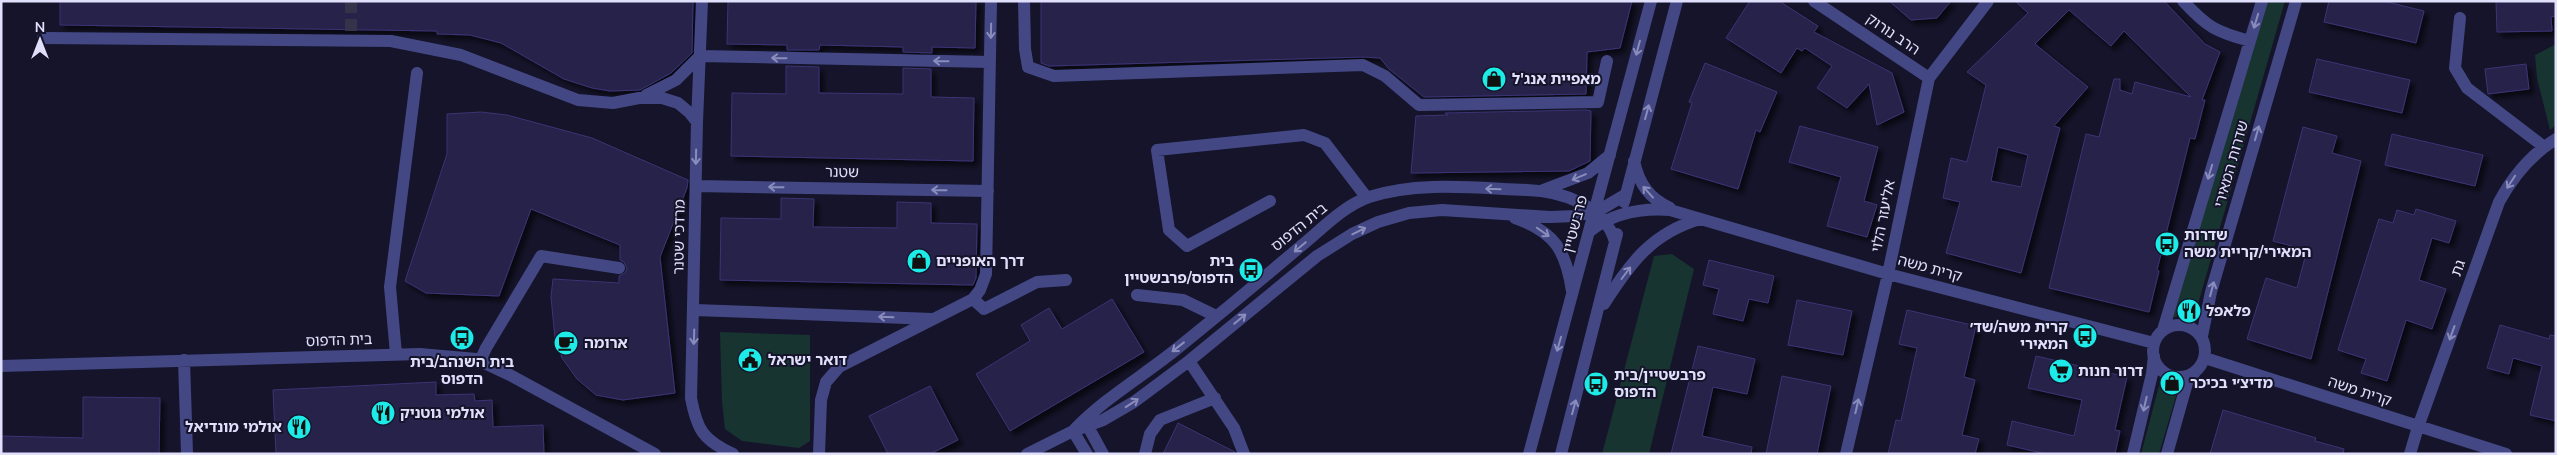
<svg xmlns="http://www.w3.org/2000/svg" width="2557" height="455" font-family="'Nunito Sans','Noto Sans Hebrew',sans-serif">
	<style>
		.green { fill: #173430 }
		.building { fill: #25214a; stroke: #3b3574; fill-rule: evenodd; filter: url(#shadow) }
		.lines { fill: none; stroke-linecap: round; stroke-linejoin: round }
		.minor-tunnel { stroke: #33334a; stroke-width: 12; stroke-dasharray: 12 6; stroke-linecap: butt }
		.minor { stroke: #434885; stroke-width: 12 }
		.oneway { stroke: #8a8cbb }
		.labels { text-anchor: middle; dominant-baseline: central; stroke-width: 4; stroke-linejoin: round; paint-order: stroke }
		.street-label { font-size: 15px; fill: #e0e0fc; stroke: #15142a }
		.poi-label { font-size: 15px; font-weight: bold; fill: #e0e0fc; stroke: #15142a; text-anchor: start }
	</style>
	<defs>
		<filter id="shadow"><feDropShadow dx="4.5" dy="4.5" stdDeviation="2.5" flood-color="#0009"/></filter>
	</defs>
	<rect width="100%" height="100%" fill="#15142a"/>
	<path class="green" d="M 2267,1 L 2285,1 L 2194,318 L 2181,315 L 2170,319 Z
		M 2556,44 L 2556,125 L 2550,130 L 2537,78 L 2535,55 Z
		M 1672,254 L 1694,269 L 1649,454 L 1602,454 L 1654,256 Z
		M 720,332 L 810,335 L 810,441 L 799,448 L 742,441 L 725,429 L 722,402 Z
		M 2161,378 L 2179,386 L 2159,454 L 2141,454 Z"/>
	<path class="building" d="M 60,1 L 693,1 L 692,53 L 671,73 L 640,90 L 610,91 L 592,88 L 564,79 L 501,43 L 470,35 L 437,34 L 437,31 L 60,25 Z
		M 728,1 L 976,1 L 975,48 L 932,47 L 932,53 L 903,52 L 903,47 L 820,45 L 819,50 L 787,50 L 787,45 L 727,44 Z
		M 1041,1 L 1632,1 L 1620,48 L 1587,52 L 1586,94 L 1424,97 L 1389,69 L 1380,58 L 1363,57 L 1049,66 L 1041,63 Z
		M 1750,1 L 1779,1 L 1818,26 L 1814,32 L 1892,73 L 1904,112 L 1877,125 L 1869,84 L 1847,108 L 1817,88 L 1832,66 L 1805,48 L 1802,51 L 1797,48 L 1781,73 L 1726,38 Z
		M 1889,1 L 1951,1 L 1937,18 L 1911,20 Z
		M 2015,1 L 2164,1 L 2205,44 L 2220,52 L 2202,100 L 2205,100 L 2195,139 L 2190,138 L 2157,270 L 2159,271 L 2149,312 L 2049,288 L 2086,134 L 2099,137 L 2114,79 L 2120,79 L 2120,90 L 2132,94 L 2135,82 L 2191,97 L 2124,31 L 2111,46 L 2069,10 L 2035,44 L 2088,87 L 2054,126 L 2060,128 L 2021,273 L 1946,253 L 1960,202 L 1943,198 L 1951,158 L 1967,162 L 1986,85 L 1967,72 L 2028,13 ZM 1998,147 L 2028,155 L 2021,187 L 1991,181 Z
		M 2329,1 L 2383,1 L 2424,11 L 2416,43 L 2324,22 Z
		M 2496,1 L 2556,1 L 2556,16 L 2551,17 L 2552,31 L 2497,32 Z
		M 2317,59 L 2410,80 L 2402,113 L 2309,92 Z
		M 1705,63 L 1777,92 L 1760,132 L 1756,130 L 1738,189 L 1671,169 L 1692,103 L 1689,102 Z
		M 2526,64 L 2529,89 L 2488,94 L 2485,69 Z
		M 786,66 L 819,67 L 819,93 L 903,94 L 903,68 L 931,69 L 931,97 L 974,98 L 973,161 L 731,156 L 732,93 L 786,94 Z
		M 1586,110 L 1591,111 L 1590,161 L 1569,171 L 1411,173 L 1416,116 L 1448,115 L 1445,113 Z
		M 481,112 L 507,115 L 592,138 L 688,180 L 687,188 L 660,257 L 675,393 L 623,400 L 596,395 L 577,379 L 562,358 L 555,338 L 551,297 L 553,279 L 619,283 L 619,276 L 625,273 L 627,269 L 624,262 L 620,260 L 620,245 L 531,209 L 499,296 L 426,293 L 405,281 L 447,154 L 447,114 Z
		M 1800,126 L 1878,147 L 1864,201 L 1877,205 L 1867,237 L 1827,226 L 1841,177 L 1789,162 Z
		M 2303,127 L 2337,136 L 2332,153 L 2361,161 L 2311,359 L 2247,339 L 2266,278 L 2297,288 L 2307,250 L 2273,241 Z
		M 2392,134 L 2483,155 L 2475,186 L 2385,165 Z
		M 781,198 L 814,199 L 813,227 L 897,228 L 897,202 L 931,203 L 931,223 L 977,224 L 976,278 L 973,285 L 720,280 L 721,218 L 781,219 Z
		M 2416,209 L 2456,221 L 2449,243 L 2432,238 L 2419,280 L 2446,289 L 2432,329 L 2406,320 L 2387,381 L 2361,373 L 2366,359 L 2338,350 L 2379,219 L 2393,223 L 2397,210 L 2414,215 Z
		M 1709,260 L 1774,276 L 1768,303 L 1749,299 L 1743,321 L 1713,314 L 1719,289 L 1703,285 Z
		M 1112,299 L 1144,352 L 1010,431 L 976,374 L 1030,341 L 1021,325 L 1049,308 L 1062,329 Z
		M 1797,300 L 1852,311 L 1843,355 L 1788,345 Z
		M 1907,310 L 1976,326 L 1964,377 L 1975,380 L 1962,435 L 1979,439 L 1975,454 L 1888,454 L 1896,420 L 1901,421 L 1917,348 L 1899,344 Z
		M 2500,325 L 2549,339 L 2550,335 L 2556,336 L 2556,421 L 2530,415 L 2542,366 L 2513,358 L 2509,374 L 2487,368 Z
		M 1698,346 L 1755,359 L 1747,394 L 1713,387 L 1702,436 L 1752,447 L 1751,454 L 1671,454 Z
		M 2036,356 L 2127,377 L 2115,430 L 2120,431 L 2115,454 L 2046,454 L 2007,445 L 2012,421 L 2074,436 L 2082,400 L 2028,388 Z
		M 1782,376 L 1831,386 L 1817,454 L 1766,454 Z
		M 436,382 L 436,395 L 474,394 L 475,401 L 492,400 L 493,427 L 543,425 L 544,454 L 276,454 L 273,390 Z
		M 930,386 L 958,440 L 930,454 L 888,454 L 869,416 Z
		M 83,397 L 160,398 L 159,454 L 1,454 L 1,436 L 83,438 Z
		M 2223,410 L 2316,438 L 2315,441 L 2344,449 L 2343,454 L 2210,454 Z
		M 1178,423 L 1235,452 L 1235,454 L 1163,454 Z"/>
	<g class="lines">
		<path class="minor-tunnel" d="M 351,1 L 351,32"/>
		<path class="minor" d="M 702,1 L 697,122 L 691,398 C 697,430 703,440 733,454
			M 1024,1 L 1025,49 L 1028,67 L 1054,76 L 1363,65 L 1385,76 L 1419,105 L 1598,102 L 1607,61
			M 1814,1 L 1929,78
			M 2183,1 C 2207,27 2216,32 2250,41
			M 2460,18 L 2455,68 L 2467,88 L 2543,146
			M 43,38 L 391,41 L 461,55 L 578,100 L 613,103 L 639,98 L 662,98 L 678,103 L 690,113 L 697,122
			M 646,95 L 676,80 L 700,56 L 990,62
			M 1634,161 C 1639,184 1649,198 1670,208
			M 696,186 L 988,191
			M 1543,190 L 1588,173 L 1610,155
			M 1270,201 L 1187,246 L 1169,230 L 1157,150 L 1304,135 L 1325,143 L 1367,198
			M 1624,202 L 1677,1
			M 1515,218 C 1555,232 1566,251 1572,291
			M 1590,231 C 1613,213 1641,208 1670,210 L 1888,274 L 2154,343
			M 1137,295 L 1183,300 L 1216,316
			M 973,299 L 984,309 L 1037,282 L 1066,280
			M 1604,304 C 1630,263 1652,233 1700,219
			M 695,310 L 932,319
			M2153 351a26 26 0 1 1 52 0a26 26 0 1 1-52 0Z
			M 2163,330 L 2262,1
			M 2202,336 L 2211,292 L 2296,1
			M 396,354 L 390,287 L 417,73
			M 2205,358 L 2506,454
			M 184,360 L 187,454
			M 480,361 L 486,348 L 541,256 L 619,268
			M 1189,361 L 1234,428 L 1244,454
			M 1,366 L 420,354 L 476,359 L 510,375 L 655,454
			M 1085,421 L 1103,454
			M 1075,429 C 1106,397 1145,375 1179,347 C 1220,314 1261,280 1301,246 C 1322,229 1343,206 1369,197 C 1419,181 1475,188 1527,190 C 1561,191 1605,205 1615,242
			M 1073,431 L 1087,454
			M 819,454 L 821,400 L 826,382 L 839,367 L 973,299 L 980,290 L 986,274 L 991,1
			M 1027,454 L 1073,431 L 1103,420 L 1134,402 L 1189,361 L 1317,256 L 1352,234 L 1378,222 L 1409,213 L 1442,210 L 1550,217 L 1576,216 L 1603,208 L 1625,195
			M 1145,454 L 1150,434 L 1160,420 L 1215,398
			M 1529,454 L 1651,1
			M 1561,454 L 1617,234
			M 1846,454 L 1888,274 L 1929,78 L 1988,1
			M 2133,454 L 2152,374 L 2154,356
			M 2167,454 L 2187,383 L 2195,372
			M 2410,454 L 2418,427 L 2499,202 C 2513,176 2530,155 2556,139"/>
	</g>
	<defs><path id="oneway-shaft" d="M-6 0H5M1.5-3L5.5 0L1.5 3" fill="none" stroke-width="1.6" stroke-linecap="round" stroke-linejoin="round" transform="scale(1.25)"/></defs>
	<g class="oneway">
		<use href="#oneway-shaft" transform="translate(2256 21) rotate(107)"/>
		<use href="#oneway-shaft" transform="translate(991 31) rotate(91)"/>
		<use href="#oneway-shaft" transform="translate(1638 48) rotate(105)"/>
		<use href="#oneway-shaft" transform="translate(779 58) rotate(-179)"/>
		<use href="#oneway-shaft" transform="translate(941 61) rotate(-179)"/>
		<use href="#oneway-shaft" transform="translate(1647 112) rotate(-75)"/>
		<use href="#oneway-shaft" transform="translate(2257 133) rotate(-74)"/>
		<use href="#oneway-shaft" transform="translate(696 157) rotate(91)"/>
		<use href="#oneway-shaft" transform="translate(2210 172) rotate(107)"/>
		<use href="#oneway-shaft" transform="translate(1579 177) rotate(157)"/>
		<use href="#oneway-shaft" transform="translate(2511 182) rotate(123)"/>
		<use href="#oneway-shaft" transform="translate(776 187) rotate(-179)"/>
		<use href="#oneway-shaft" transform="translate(1493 189) rotate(-178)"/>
		<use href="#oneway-shaft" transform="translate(939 190) rotate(-179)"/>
		<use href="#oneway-shaft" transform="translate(1648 192) rotate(-132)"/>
		<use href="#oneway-shaft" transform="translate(1359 231) rotate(-26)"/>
		<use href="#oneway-shaft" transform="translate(1543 232) rotate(35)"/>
		<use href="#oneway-shaft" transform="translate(1300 247) rotate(140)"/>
		<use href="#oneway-shaft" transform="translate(1626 273) rotate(-53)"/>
		<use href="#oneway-shaft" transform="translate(2212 289) rotate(-75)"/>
		<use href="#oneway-shaft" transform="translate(886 317) rotate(-178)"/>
		<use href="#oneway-shaft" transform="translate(1240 319) rotate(-40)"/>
		<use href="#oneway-shaft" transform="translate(2452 333) rotate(110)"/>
		<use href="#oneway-shaft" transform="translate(694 337) rotate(92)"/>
		<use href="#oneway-shaft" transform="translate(1559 344) rotate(106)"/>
		<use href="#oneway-shaft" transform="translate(1178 347) rotate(142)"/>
		<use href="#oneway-shaft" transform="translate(1132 403) rotate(-33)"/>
		<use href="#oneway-shaft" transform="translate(2145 404) rotate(103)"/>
		<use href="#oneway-shaft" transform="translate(1857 406) rotate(-77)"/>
		<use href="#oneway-shaft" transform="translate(1574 407) rotate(-75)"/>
	</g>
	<defs>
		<symbol id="shop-disc" viewBox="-11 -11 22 22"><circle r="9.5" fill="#1debe8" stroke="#15142a"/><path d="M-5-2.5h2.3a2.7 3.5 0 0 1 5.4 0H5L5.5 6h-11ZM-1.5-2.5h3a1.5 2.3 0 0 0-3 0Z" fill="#111"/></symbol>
		<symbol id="bus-disc" viewBox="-11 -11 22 22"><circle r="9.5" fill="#1debe8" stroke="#15142a"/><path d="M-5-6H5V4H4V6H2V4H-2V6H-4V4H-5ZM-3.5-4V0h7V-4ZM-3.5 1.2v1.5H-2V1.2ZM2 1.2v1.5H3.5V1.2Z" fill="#111"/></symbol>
		<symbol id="restaurant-disc" viewBox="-11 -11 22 22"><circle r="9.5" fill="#1debe8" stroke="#15142a"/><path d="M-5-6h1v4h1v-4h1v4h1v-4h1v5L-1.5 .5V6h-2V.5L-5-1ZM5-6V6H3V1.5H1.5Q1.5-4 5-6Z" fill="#111"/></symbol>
		<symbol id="cafe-disc" viewBox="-11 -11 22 22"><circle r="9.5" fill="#1debe8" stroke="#15142a"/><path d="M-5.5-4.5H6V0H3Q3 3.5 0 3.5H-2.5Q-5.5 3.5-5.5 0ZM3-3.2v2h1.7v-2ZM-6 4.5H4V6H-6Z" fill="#111"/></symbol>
		<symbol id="civic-disc" viewBox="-11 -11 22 22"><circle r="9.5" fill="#1debe8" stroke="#15142a"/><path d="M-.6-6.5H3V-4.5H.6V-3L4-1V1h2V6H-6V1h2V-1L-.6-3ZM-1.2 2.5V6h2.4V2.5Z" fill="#111"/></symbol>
		<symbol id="supermarket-disc" viewBox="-11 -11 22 22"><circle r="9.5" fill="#1debe8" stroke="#15142a"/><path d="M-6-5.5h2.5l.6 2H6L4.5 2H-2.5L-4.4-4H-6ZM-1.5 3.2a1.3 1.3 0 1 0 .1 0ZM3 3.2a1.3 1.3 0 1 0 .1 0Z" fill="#111"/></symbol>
	</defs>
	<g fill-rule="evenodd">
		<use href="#shop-disc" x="1480" y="65" width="28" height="28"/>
		<use href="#bus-disc" x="2153" y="230" width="28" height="28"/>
		<use href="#shop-disc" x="905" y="247" width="28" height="28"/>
		<use href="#bus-disc" x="1237" y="256" width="28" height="28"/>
		<use href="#restaurant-disc" x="2175" y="297" width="28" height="28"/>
		<use href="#bus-disc" x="2071" y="322" width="28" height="28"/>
		<use href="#bus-disc" x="448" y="324" width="28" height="28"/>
		<use href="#cafe-disc" x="552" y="329" width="28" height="28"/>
		<use href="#civic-disc" x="736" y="346" width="28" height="28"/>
		<use href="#supermarket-disc" x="2047" y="357" width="28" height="28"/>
		<use href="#shop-disc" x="2158" y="369" width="28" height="28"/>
		<use href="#bus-disc" x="1582" y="370" width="28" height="28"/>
		<use href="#restaurant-disc" x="369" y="399" width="28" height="28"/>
		<use href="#restaurant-disc" x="285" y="413" width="28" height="28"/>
	</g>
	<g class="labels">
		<g class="street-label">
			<text transform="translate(1893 34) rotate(34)">הרב נורוק</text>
			<text transform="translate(2231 164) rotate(-74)">שדרות המאירי</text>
			<text transform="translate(842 172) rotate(1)">שטנר</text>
			<text transform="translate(1883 216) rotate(-79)">אליעזר הלוי</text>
			<text transform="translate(1575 224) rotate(-75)">פרבשטיין</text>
			<text transform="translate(1299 227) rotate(-39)">בית הדפוס</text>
			<text transform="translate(679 237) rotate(-89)">מרדכי שטנר</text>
			<text transform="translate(1930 268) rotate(15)">קרית משה</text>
			<text transform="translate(2458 268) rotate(-70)">גת</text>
			<text transform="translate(339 340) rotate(-2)">בית הדפוס</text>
			<text transform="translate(2360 391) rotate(18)">קרית משה</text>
		</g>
		<g class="poi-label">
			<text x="1512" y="79">מאפיית אנג'ל</text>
			<text x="2184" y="235">שדרות<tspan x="2184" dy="17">המאירי/קריית משה</tspan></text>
			<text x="936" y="261">דרך האופניים</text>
			<text x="1234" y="261" text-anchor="end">בית<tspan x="1234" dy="17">הדפוס/פרבשטיין</tspan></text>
			<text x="2206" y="311">פלאפל</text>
			<text x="2068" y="327" text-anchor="end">קרית משה/שד׳<tspan x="2068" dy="17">המאירי</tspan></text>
			<text x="584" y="343">ארומה</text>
			<text x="768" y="360">דואר ישראל</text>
			<text x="462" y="362" text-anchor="middle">בית השנהב/בית<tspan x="462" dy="17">הדפוס</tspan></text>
			<text x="2078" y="371">דרור חנות</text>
			<text x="1614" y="375">פרבשטיין/בית<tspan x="1614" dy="17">הדפוס</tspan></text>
			<text x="2190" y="383">מדיצ׳י בכיכר</text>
			<text x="400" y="413">אולמי גוטניק</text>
			<text x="282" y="427" text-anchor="end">אולמי מונדיאל</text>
		</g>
	</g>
	<rect width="2557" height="455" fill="none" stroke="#e0e0fc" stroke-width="5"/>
	<g transform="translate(40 40)" stroke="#15142a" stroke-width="4" paint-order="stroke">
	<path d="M0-4L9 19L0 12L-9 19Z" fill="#e0e0fc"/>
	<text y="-8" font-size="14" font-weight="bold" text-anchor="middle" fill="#e0e0fc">N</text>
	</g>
</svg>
